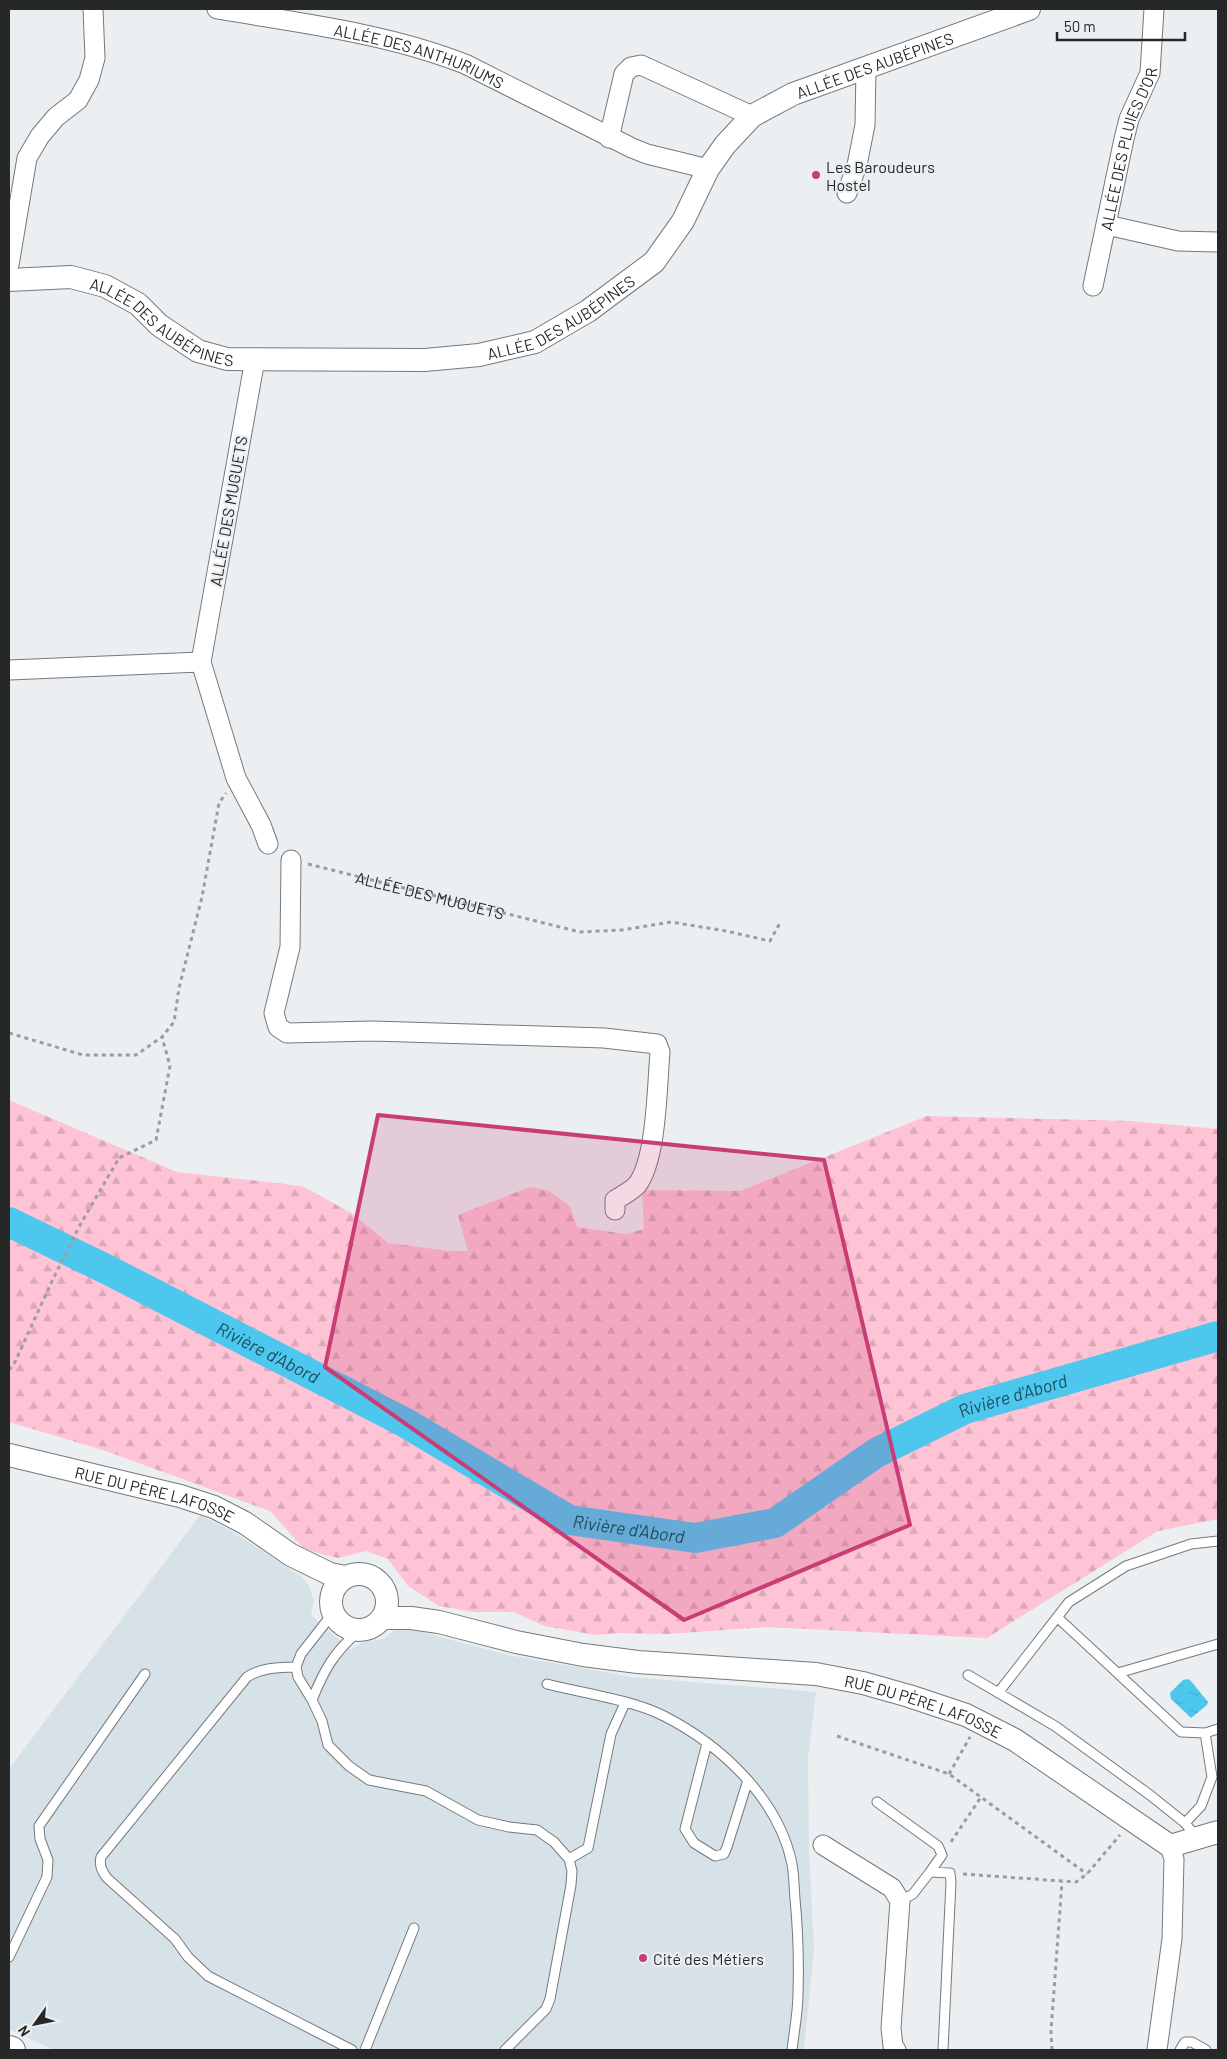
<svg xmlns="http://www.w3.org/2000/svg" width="1227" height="2059" font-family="Barlow,sans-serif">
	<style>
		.built { fill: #d6e2e7 }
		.forest { fill: url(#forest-firs) }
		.water { fill: url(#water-ripples) }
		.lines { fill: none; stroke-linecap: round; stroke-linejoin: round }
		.river { stroke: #4ec7ef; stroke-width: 30 }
		.service-casing { stroke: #76797b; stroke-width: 11 }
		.minor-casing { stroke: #76797b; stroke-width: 21 }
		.tertiary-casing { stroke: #76797b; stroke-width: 24 }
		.secondary-casing { stroke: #76797b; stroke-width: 28 }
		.path { stroke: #9b9e9f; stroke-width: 3; stroke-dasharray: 4 4; stroke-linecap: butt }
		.service { stroke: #fff; stroke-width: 9 }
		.minor { stroke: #fff; stroke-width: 19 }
		.tertiary { stroke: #fff; stroke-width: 22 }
		.secondary { stroke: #fff; stroke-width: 26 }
		.marked { fill: #c83d76; fill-opacity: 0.2; stroke: #c83d76; stroke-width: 4; stroke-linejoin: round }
		.poi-dot { fill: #c83d76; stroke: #ebeff1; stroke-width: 2 }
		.labels { text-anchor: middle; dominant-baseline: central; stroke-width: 4.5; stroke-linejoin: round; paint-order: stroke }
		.street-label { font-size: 16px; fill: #262828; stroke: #ebeff1 }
		.poi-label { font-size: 16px; fill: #262828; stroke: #ebeff1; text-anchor: start }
		.water-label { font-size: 18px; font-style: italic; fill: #1c4e5f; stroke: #ebeff1 }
	</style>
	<defs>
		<pattern id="forest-firs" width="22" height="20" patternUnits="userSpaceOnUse" patternTransform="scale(1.25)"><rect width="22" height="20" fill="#fec3d4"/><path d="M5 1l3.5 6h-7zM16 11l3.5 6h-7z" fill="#daa8b6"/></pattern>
		<pattern id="water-ripples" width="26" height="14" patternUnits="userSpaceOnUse" patternTransform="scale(1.25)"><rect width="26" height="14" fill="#4ec7ef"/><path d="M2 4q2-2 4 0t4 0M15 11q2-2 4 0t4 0" fill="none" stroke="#44abcd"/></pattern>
	</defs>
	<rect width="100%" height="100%" fill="#ebeff1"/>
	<path class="built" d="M 200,1515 L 230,1530 L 302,1577 L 308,1584 L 314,1601 L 311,1615 L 351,1650 L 363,1642 L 384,1639 L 399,1626 L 508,1655 L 632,1677 L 816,1692 L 808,1758 L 809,1851 L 814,1950 L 804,2050 L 54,2050 L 9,2029 L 9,1769 Z"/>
	<path class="forest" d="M 9,1100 L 177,1172 L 302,1186 L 353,1214 L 388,1243 L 449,1251 L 468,1251 L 458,1215 L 530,1187 L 549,1191 L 570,1206 L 577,1227 L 626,1234 L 644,1229 L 642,1190 L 740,1191 L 927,1116 L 1132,1121 L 1218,1129 L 1218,1519 L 1158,1531 L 987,1638 L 766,1627 L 667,1634 L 617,1633 L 596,1635 L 544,1626 L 514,1612 L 474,1612 L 439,1606 L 408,1586 L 388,1559 L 366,1551 L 338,1558 L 317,1553 L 303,1548 L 270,1511 L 106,1451 L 9,1422 Z"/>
	<path class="water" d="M 1188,1679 L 1191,1681 L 1208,1702 L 1207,1705 L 1191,1718 L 1171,1699 L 1170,1693 L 1183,1680 Z"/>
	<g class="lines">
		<path class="river" id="s1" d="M 9,1222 L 104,1268 L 404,1422 L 569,1520 L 695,1538 L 775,1523 L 876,1453 L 965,1409 L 1218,1336"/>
		<defs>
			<path id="service" d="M 333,1613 L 301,1654 L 296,1667 L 298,1677 L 312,1700 L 322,1721 L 328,1745 L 349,1766 L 369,1780 L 426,1791 L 478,1820 L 509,1827 L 537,1830 L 554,1842 L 569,1859 L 572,1871 L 571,1885 L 550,1999 L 546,2009 L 505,2050
				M 1057,1617 L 1181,1732 L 1205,1733
				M 296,1667 C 279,1668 262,1667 247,1677 L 101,1857 C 99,1866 102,1871 107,1878 L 175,1939 L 188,1957 L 208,1976 L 352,2050
				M 1118,1673 L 1218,1644
				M 968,1675 L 1055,1726 L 1150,1795 L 1185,1823 L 1197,1838
				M 547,1684 C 582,1693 633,1700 664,1716 C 721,1745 779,1799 792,1864 C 794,1875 794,1887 795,1899 C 798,1930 799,1962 798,1994 C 798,2012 794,2032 792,2050
				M 998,1693 L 1069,1602 L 1126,1566 L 1191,1544 L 1218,1541
				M 312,1700 C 324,1670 334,1652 359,1631
				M 707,1743 L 685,1829 L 694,1843 L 715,1856 L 724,1854 L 727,1847 L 748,1780
				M 877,1802 L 938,1846 L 942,1855 L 930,1872
				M 1185,1823 L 1201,1806 L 1212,1777 L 1205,1733 L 1218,1729
				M 569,1859 L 588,1848 L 611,1734 L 625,1703
				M 900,1901 L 913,1894 L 930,1872 L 950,1873 L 951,1882 L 943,2050
				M 9,1957 L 47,1877 L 48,1860 L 40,1839 L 39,1826 L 145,1674
				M 365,2050 L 414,1928
				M 1180,2050 L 1185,2042 L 1192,2042 L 1206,2050"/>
			<g id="minor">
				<path id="s3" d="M 217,9 C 300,23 386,33 465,64 L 632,148 L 647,154 L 708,169"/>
				<path d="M 609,138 L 624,74 L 631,67 L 641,65 L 752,116"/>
				<path d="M 847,193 L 857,165 L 865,125 L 866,67"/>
				<path d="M 1107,225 L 1178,241 L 1218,242"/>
				<path d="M 9,265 L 27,158 L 40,136 L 56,117 L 78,100 L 89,80 L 95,58 L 93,9"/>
				<path id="s4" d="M 1093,286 L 1124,139 L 1129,119 L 1150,73 L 1154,9"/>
				<path d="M 255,359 L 201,662 L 236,778 L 261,825 L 268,844"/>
				<path d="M 9,670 L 201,662"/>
				<path d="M 291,860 L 290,947 L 274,1013 L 278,1027 L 287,1033 L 373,1031 L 604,1038 L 657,1044 L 660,1052 C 657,1085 657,1159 637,1185 C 631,1191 622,1196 615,1200 L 615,1210"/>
				<path d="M 823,1845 L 892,1888 L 900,1901 L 891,2028 L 893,2046 L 896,2050"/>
				<path d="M 1157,2050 L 1172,1939 L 1174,1859 L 1170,1846"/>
			</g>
			<g id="tertiary">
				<path id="s5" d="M 9,280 L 71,277 L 105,286 L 138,304 L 159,325 L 198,351 L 227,359 L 425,360 L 479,355 L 535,342 L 588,311 L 654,262 L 683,221 L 708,169 L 725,145 L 752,116 L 793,94 L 1029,9"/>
				<path id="s6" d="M 9,1455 L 180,1496 L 214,1507 L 245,1523 L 291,1555 L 330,1574 L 345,1577"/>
				<circle cx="359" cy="1602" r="28"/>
				<path id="s7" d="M 383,1618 L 411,1618 L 439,1622 L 516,1642 L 583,1655 L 638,1662 L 816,1674 L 863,1683 L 909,1696 L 966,1715 L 1015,1740 L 1170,1846 L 1218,1832"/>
			</g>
			<path id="secondary" d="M 9,2049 L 12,2050"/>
		</defs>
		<use href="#service" class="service-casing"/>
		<use href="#minor" class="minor-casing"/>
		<use href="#tertiary" class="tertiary-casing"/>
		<use href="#secondary" class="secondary-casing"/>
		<g class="path">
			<path id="s2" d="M 308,864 L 580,932 L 622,930 L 671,922 L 726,931 L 770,941 L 780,923"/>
			<path d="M 9,1033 L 83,1055 L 136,1055 L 162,1037 L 174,1022 L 179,988 L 202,897 L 219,803 L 226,793"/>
			<path d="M 9,1370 L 15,1362 L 52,1281 L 80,1225 L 119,1158 L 156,1140 L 170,1066 L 162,1037"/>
			<path d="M 837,1736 L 949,1774 L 1087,1874"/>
			<path d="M 949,1774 L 970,1737"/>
			<path d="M 951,1842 L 981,1797"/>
			<path d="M 963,1874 L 1076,1882 L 1087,1874 L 1120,1835"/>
			<path d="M 1052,2050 L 1051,2031 L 1062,1882"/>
		</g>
		<use href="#service" class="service"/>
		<use href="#minor" class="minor"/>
		<use href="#tertiary" class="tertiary"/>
		<use href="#secondary" class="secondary"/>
	</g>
	<path class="marked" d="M 378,1115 L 824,1160 L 910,1525 L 684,1620 L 325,1367 Z"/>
	<g class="poi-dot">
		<circle cx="816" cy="175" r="5"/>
		<circle cx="643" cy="1958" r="5"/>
	</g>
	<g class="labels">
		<g class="street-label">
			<text stroke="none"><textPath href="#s3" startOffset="208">ALLÉE DES ANTHURIUMS</textPath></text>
			<text stroke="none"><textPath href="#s5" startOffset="1005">ALLÉE DES AUBÉPINES</textPath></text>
			<text stroke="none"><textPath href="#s4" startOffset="142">ALLÉE DES PLUIES D'OR</textPath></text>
			<text stroke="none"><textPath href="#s5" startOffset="585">ALLÉE DES AUBÉPINES</textPath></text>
			<text stroke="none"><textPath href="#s5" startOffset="165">ALLÉE DES AUBÉPINES</textPath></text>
			<text transform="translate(228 511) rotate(-80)">ALLÉE DES MUGUETS</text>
			<text stroke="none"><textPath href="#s2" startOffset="126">ALLÉE DES MUGUETS</textPath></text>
			<text stroke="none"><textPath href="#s6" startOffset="151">RUE DU PÈRE LAFOSSE</textPath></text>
			<text stroke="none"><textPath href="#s7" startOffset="550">RUE DU PÈRE LAFOSSE</textPath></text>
		</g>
		<g class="poi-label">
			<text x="826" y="166">Les Baroudeurs<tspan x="826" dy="18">Hostel</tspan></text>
			<text x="653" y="1958">Cité des Métiers</text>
		</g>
		<g class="water-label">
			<text stroke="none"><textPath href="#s1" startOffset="290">Rivière d'Abord</textPath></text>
			<text stroke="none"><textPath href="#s1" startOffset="1115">Rivière d'Abord</textPath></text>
			<text stroke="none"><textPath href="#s1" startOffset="695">Rivière d'Abord</textPath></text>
		</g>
	</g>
	<rect width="1227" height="2059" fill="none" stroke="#262828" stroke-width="20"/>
	<g transform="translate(35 2024) rotate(237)" stroke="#ebeff1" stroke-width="4" paint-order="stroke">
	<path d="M0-4L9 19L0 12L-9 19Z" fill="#262828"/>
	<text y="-8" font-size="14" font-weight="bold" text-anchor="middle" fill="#262828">N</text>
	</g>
	<path d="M1057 32v8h128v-8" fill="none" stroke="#262828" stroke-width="2.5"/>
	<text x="1064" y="32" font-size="15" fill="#262828" stroke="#ebeff1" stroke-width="4" paint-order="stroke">50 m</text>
</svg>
